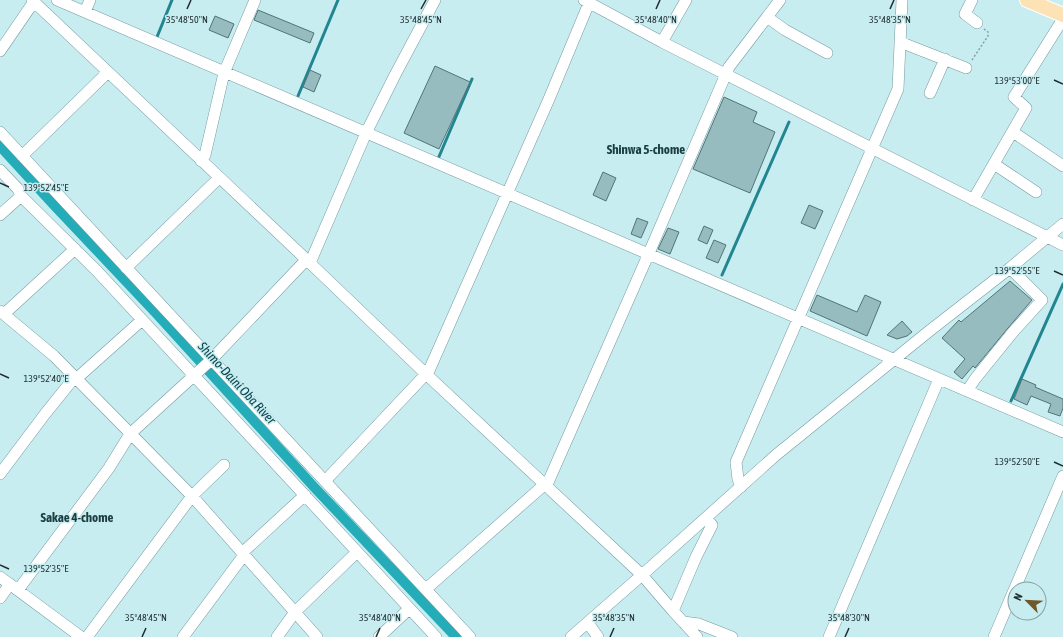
<svg xmlns="http://www.w3.org/2000/svg" width="1063" height="637" font-family="'Asap Condensed',sans-serif">
	<style>
		.lines { fill: none; stroke-linecap: round; stroke-linejoin: round }
		.stream { stroke: #228690; stroke-width: 3 }
		.canal { stroke: #24acb9; stroke-width: 10 }
		.building { fill: #97bcc0; stroke: #517477 }
		.minor-casing { stroke: #769a9e; stroke-width: 12 }
		.major-casing { stroke: #fff; stroke-width: 16 }
		.path { stroke: #839fa3; stroke-width: 1.5; stroke-dasharray: 2 2; stroke-linecap: butt }
		.minor { stroke: #fff; stroke-width: 11 }
		.major { stroke: #fde2b6; stroke-width: 14 }
		.ticks { fill: none; stroke: #1f2d2f; stroke-width: 1.5 }
		.labels { text-anchor: middle; dominant-baseline: central; stroke-width: 3; stroke-linejoin: round; paint-order: stroke }
		.neighbourhood-label { font-size: 13px; font-weight: bold; fill: #1c3e42; stroke: #c7edf1 }
		.water-label { font-size: 13px; font-style: italic; fill: #0b444a; stroke: #c7edf1 }
		.ticks-label { font-size: 10px; text-anchor: middle; fill: #1f2d2f; stroke: #c7edf1; stroke-width: 3; stroke-linejoin: round; paint-order: stroke }
	</style>
	<rect width="100%" height="100%" fill="#c7edf1"/>
	<g class="lines">
		<path class="stream" d="M 157,37 L 172,0
			M 298,96 L 338,0
			M 438,159 L 472,79
			M 722,275 L 789,122
			M 1011,401 L 1063,284"/>
		<path class="canal" d="M 0,146 L 54,205 L 156,313 L 314,487 L 456,637"/>
	</g>
	<path class="building" d="M 258,10 L 314,33 L 310,43 L 254,20 Z
		M 215,16 L 234,24 L 228,38 L 209,30 Z
		M 435,66 L 470,82 L 439,149 L 404,133 Z
		M 310,70 L 321,75 L 314,92 L 303,87 Z
		M 724,97 L 757,112 L 753,122 L 775,132 L 750,193 L 693,169 Z
		M 603,172 L 616,178 L 606,201 L 593,195 Z
		M 809,205 L 823,211 L 815,229 L 801,223 Z
		M 637,218 L 648,222 L 641,238 L 631,234 Z
		M 704,226 L 713,230 L 707,244 L 698,240 Z
		M 668,228 L 679,232 L 670,254 L 658,249 Z
		M 714,240 L 726,245 L 718,263 L 706,258 Z
		M 1010,281 L 1032,300 L 1008,328 L 975,368 L 973,366 L 962,379 L 954,372 L 965,359 L 942,338 L 959,320 L 961,322 Z
		M 817,295 L 857,312 L 865,295 L 881,302 L 867,336 L 810,311 Z
		M 902,321 L 912,332 L 907,336 L 897,339 L 887,335 Z
		M 1022,379 L 1036,385 L 1035,387 L 1063,399 L 1063,408 L 1060,416 L 1048,412 L 1051,404 L 1031,396 L 1027,405 L 1014,399 Z"/>
	<g class="lines">
		<defs>
			<path id="minor" d="M 32,0 L 310,263 L 427,375 L 642,575 L 673,611 L 697,637
				M 57,0 L 1063,432
				M 584,0 L 662,42 L 1063,245
				M 972,0 L 965,14 L 977,23
				M 85,12 L 90,0
				M 767,17 L 785,30 L 827,53
				M 662,42 L 686,0
				M 900,42 L 966,68
				M 0,51 L 35,0
				M 930,93 L 945,59
				M 0,132 L 470,637
				M 1013,132 L 1063,166
				M 22,156 L 108,72
				M 201,161 L 205,155 L 224,73 L 255,0
				M 994,164 L 1036,192
				M 0,170 L 18,189 L 21,196 L 97,271 L 436,637
				M 973,200 L 1026,108 L 1014,97 L 1063,19
				M 0,215 L 21,196
				M 310,263 L 366,133 L 395,75 L 435,0
				M 126,268 L 219,178
				M 0,311 L 54,356 L 192,496 L 317,637
				M 4,314 L 75,249
				M 427,375 L 549,99 L 589,3
				M 76,379 L 142,320
				M 967,391 L 975,379 L 1013,332 L 1042,300 L 1010,268
				M 0,474 L 45,414 L 74,378
				M 325,481 L 426,374
				M 546,487 L 649,253 L 729,67 L 780,0
				M 741,487 L 738,479 L 736,462 L 898,89 L 902,0
				M 242,553 L 305,495
				M 0,577 L 81,637
				M 426,589 L 544,485
				M 18,590 L 109,468 L 130,434 L 211,360 L 307,259
				M 0,598 L 10,584
				M 673,611 L 696,557 L 712,525 L 706,518
				M 683,622 L 699,624 L 732,637
				M 588,623 L 598,637
				M 87,637 L 192,496 L 224,465
				M 183,637 L 244,555
				M 277,637 L 295,612 L 357,552
				M 379,637 L 409,609
				M 571,637 L 642,575 L 776,455 L 928,332 L 1010,268 L 1063,224
				M 829,637 L 939,379
				M 994,637 L 1063,476"/>
			<path id="major" d="M 1027,0 L 1063,15"/>
		</defs>
		<use href="#minor" class="minor-casing"/>
		<use href="#major" class="major-casing"/>
		<path class="path" d="M 972,60 L 988,36 L 988,32 L 984,29"/>
		<use href="#minor" class="minor"/>
		<use href="#major" class="major"/>
	</g>
	<path class="ticks" d="M 187,9 L 191,0M 421,9 L 426,0M 656,9 L 660,0M 890,9 L 894,0M 1054,80 L 1063,84M 0,183 L 9,187M 1054,271 L 1063,275M 0,374 L 9,378M 1054,462 L 1063,466M 0,565 L 9,569M 142,637 L 146,628M 376,637 L 380,628M 610,637 L 614,628M 845,637 L 849,628"/>
	<g class="labels">
		<g class="neighbourhood-label">
			<text x="646" y="149">Shinwa 5-chome</text>
			<text x="77" y="517">Sakae 4-chome</text>
		</g>
		<g class="water-label">
			<text transform="translate(237 383) rotate(47)">Shimo-Daini Oba River</text>
		</g>
	</g>
	<g class="ticks-label">
		<text x="890" y="23">35°48'35"N</text>
		<text x="187" y="23">35°48'50"N</text>
		<text x="421" y="23">35°48'45"N</text>
		<text x="656" y="23">35°48'40"N</text>
		<text x="1017" y="84">139°53'00"E</text>
		<text x="46" y="191">139°52'45"E</text>
		<text x="1017" y="274">139°52'55"E</text>
		<text x="46" y="382">139°52'40"E</text>
		<text x="1017" y="465">139°52'50"E</text>
		<text x="46" y="572">139°52'35"E</text>
		<text x="146" y="621">35°48'45"N</text>
		<text x="380" y="621">35°48'40"N</text>
		<text x="614" y="621">35°48'35"N</text>
		<text x="849" y="621">35°48'30"N</text>
	</g>
	<g transform="translate(1027 601) rotate(294)"><circle r="19" fill="#c7edf1" stroke="#84a0a3"/>
	<path d="M0-3L7 15L0 10L-7 15Z" fill="#725729"/>
	<text y="-6" font-size="11" font-weight="bold" text-anchor="middle" fill="#1f2d2f">N</text>
	</g>
</svg>
